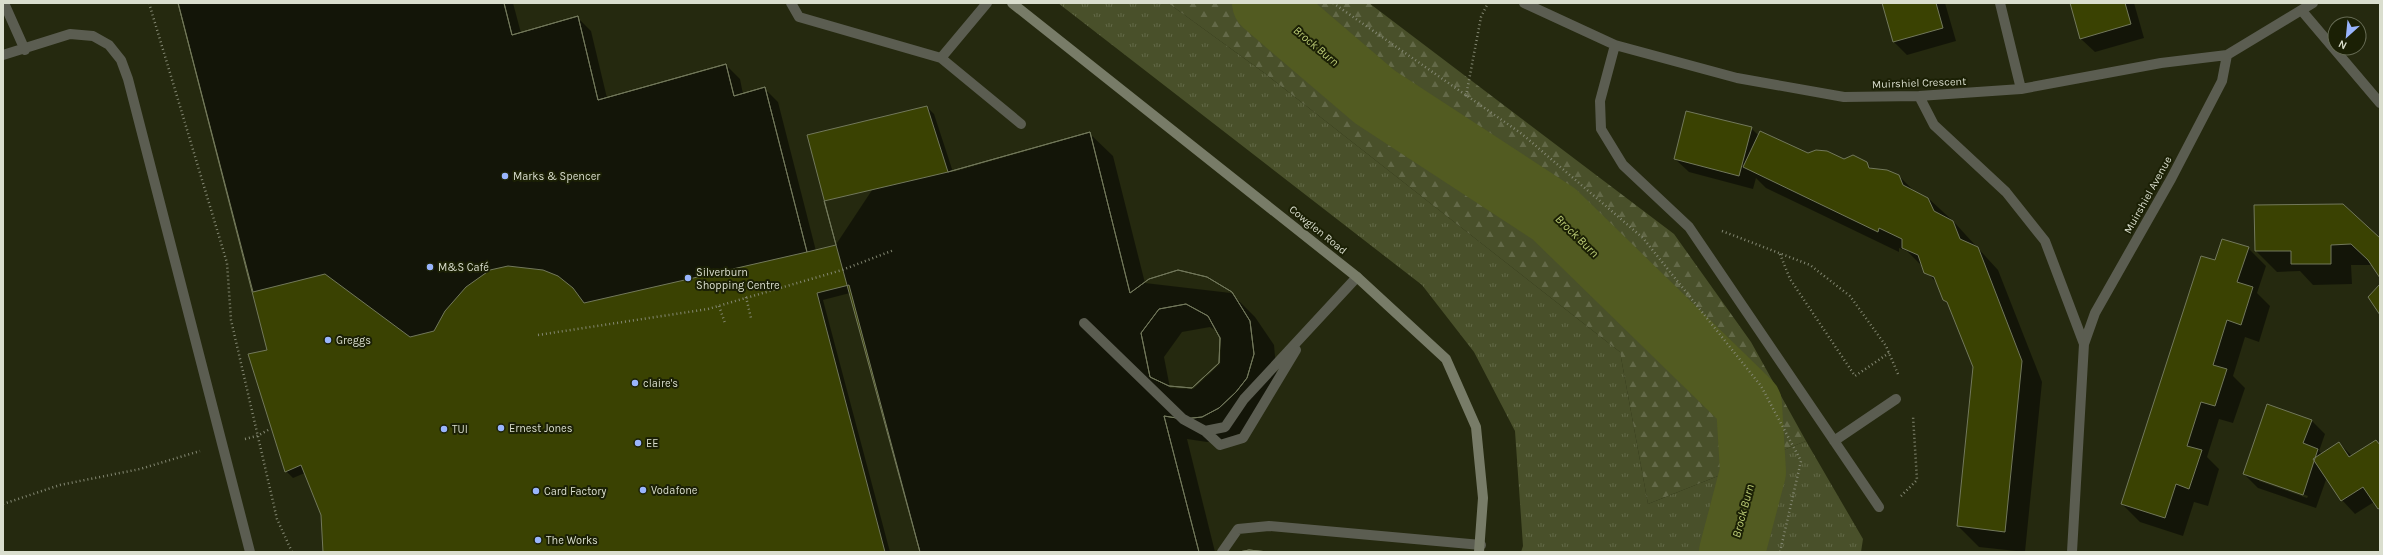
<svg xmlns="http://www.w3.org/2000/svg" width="2383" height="555" font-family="Karla,sans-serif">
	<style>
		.grass { fill: url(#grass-tufts) }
		.forest { fill: url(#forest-firs) }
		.shadow { fill: #0007; fill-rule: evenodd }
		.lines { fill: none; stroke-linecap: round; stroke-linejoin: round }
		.river { stroke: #525b21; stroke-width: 66 }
		.building { fill: #3a4202; stroke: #72785b; fill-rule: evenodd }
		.path { stroke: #848873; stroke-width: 2.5; stroke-dasharray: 1 3; stroke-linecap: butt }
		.lane { stroke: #5b5d51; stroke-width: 10 }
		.street { stroke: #5b5d51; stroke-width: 10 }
		.secondary { stroke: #787c68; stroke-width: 10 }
		.poi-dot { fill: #99b5fd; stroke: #1b2005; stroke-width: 1.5 }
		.labels { text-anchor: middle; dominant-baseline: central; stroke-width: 4; stroke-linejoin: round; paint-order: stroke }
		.street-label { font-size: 11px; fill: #dadece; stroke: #1b2005 }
		.poi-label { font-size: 11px; fill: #dadece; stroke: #1b2005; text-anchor: start }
		.water-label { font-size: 12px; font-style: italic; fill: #baca74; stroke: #1b2005 }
	</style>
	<defs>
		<pattern id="grass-tufts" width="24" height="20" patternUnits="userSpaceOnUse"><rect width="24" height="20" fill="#49502a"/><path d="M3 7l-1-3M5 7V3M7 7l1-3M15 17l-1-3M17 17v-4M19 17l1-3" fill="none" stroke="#636948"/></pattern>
		<pattern id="forest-firs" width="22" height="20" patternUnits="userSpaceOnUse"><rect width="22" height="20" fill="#49502a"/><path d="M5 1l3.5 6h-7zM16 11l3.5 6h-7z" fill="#636948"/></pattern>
	</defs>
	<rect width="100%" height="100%" fill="#25290f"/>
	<path class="grass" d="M 1058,3 L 1168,3 L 1263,72 L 1620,352 L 1648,504 L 1806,441 L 1863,539 L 1861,552 L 1521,552 L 1523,546 L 1515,431 L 1474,352 L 1422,285 Z"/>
	<path class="forest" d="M 1168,3 L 1369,3 L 1674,234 L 1751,342 L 1806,441 L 1648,504 L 1620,352 L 1263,72 Z"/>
	<path class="shadow" d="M 179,3 L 513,3 L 521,33 L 577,17 L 591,31 L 607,98 L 726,65 L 740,79 L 743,94 L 764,88 L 778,102 L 816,251 L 835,246 L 927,107 L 934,114 L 953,172 L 1089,133 L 1113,156 L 1145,283 L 1231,293 L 1255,317 L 1274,345 L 1277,378 L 1243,432 L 1225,440 L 1207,442 L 1187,439 L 1215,552 L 920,552 L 850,293 L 823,300 L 890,552 L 324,552 L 322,515 L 305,473 L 293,478 L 286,471 L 249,355 L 268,351 ZM 1210,327 L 1217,331 L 1221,338 L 1220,364 L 1193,389 L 1170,388 L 1164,357 L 1182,332 Z
		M 1883,3 L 1945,3 L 1956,41 L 1907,55 L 1894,42 Z
		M 2071,3 L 2134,3 L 2144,38 L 2095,52 L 2081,39 Z
		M 1751,128 L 1759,136 L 1808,154 L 1866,163 L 1872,169 L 1899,176 L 1915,192 L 1928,198 L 1953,221 L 1998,270 L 2042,382 L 2025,552 L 1979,547 L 1958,526 L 1974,367 L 1950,306 L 1944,299 L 1939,286 L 1924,268 L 1907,251 L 1899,248 L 1899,252 L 1766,188 L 1756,178 L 1753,189 L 1689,172 L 1675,159 Z
		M 2380,239 L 2380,276 L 2372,265 L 2351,265 L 2352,284 L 2313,285 L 2300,271 L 2277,272 L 2256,251 Z
		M 2248,248 L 2266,266 L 2257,293 L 2270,306 L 2259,342 L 2245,337 L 2233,376 L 2245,388 L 2233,423 L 2219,419 L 2207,457 L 2219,469 L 2208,506 L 2194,502 L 2183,536 L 2140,522 L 2122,504 L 2216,262 Z
		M 2311,420 L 2325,434 L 2319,451 L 2322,454 L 2339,443 L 2352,456 L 2376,441 L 2380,445 L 2380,510 L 2374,502 L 2355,514 L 2342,500 L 2327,477 L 2316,508 L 2258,488 L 2244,474 ZM 2259,479 L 2308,496 L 2307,498 L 2259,481 Z"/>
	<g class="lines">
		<path class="river" d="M 1265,3 L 1375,97 L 1554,214 L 1749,404 L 1753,472 L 1732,552"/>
	</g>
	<path class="building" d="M 178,3 L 504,3 L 512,35 L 578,16 L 598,100 L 726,64 L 734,96 L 765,87 L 807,252 L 836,245 L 807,135 L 927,106 L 948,172 L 1090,132 L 1130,293 L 1149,279 L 1178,270 L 1207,277 L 1232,292 L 1250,321 L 1254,354 L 1247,378 L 1236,392 L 1219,408 L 1202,417 L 1183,419 L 1164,416 L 1199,552 L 920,552 L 849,285 L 817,293 L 885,552 L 323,552 L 321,515 L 301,465 L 285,472 L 248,354 L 267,350 ZM 1186,304 L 1208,316 L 1220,338 L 1219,363 L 1192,388 L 1169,386 L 1150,377 L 1141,333 L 1159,309 Z
		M 178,3 L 504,3 L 512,35 L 578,16 L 598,100 L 726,64 L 734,96 L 765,87 L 807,252 L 584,303 L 573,288 L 558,276 L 543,270 L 508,266 L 490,270 L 466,287 L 445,311 L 434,331 L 410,337 L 325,274 L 253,292 Z
		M 1882,3 L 1936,3 L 1943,28 L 1893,42 Z
		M 2070,3 L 2125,3 L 2131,24 L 2080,39 Z
		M 1686,111 L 1752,127 L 1739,176 L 1674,159 Z
		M 1760,131 L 1808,153 L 1816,150 L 1827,151 L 1844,159 L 1853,155 L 1867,162 L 1869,168 L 1887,170 L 1899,175 L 1903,185 L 1928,198 L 1934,211 L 1953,221 L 1960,239 L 1978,247 L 2022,361 L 2005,532 L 1957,526 L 1973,367 L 1947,302 L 1943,300 L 1934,277 L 1924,273 L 1918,255 L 1902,248 L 1902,239 L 1879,228 L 1878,232 L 1743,167 Z
		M 1090,132 L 1130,293 L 1149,279 L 1178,270 L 1207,277 L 1232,292 L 1250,321 L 1254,354 L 1247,378 L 1236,392 L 1219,408 L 1202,417 L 1183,419 L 1164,416 L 1199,552 L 920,552 L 824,201 L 948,172 ZM 1186,304 L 1208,316 L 1220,338 L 1219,363 L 1192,388 L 1169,386 L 1150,377 L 1141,333 L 1159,309 Z
		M 2343,204 L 2380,238 L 2380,278 L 2368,260 L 2351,244 L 2331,245 L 2331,264 L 2291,264 L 2291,251 L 2255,251 L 2254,205 Z
		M 2222,239 L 2249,247 L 2237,282 L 2253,287 L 2241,325 L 2227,320 L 2213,365 L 2227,369 L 2215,406 L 2201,402 L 2187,446 L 2202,450 L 2189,489 L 2176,484 L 2165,518 L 2121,504 L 2201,256 L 2215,260 Z
		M 2380,284 L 2380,315 L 2368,297 Z
		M 2267,404 L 2312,420 L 2303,443 L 2318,449 L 2303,495 L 2243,474 Z
		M 2376,440 L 2380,445 L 2380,508 L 2378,509 L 2363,487 L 2341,501 L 2313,459 L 2339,442 L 2349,457 Z
		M 1249,550 L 1268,552 L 1239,552 Z
		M 1249,550 L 1268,552 L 1239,552 Z"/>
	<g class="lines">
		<path class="path" d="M 149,3 L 227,263 L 231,320 L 277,519 L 292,552
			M 1333,3 L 1522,134 L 1643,238 L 1761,386 L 1801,461 L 1780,552
			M 1466,96 L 1481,17 L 1488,3
			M 1722,231 L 1810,265 L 1850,296 L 1886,346 L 1898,374
			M 1780,254 L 1790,279 L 1855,376 L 1889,353
			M 746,297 L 751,318
			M 719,306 L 725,323
			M 538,335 L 708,309 L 842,270 L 894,250
			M 245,439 L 257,436 L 270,429
			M 1901,496 L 1917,480 L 1913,416
			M 3,504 L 60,485 L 140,469 L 200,451"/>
		<path class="lane" d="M 4,3 L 25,50
			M 791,3 L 799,17 L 941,58 L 1021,124
			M 3,55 L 70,34 L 93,36 L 109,45 L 121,60 L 128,79 L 250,552
			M 941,58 L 987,3
			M 1084,323 L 1183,419 L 1205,431 L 1225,427 L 1244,399 L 1357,277
			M 1205,431 L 1220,445 L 1243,438 L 1296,350
			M 1222,552 L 1238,529 L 1269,526 L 1481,545"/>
		<path class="street" d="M 1524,3 L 1615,45 L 1737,78 L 1844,97 L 1919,96 L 2021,89 L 2161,63 L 2227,55 L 2313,3
			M 2000,3 L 2021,89
			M 2302,11 L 2380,103
			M 1615,45 L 1600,101 L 1601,129 L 1623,165 L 1689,227 L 1879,507
			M 1919,96 L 1934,125 L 2006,192 L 2045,241 L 2084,344 L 2072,552
			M 2084,344 L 2095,313 L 2171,179 L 2222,81 L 2227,55
			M 1834,441 L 1896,399"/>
		<path class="secondary" d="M 1012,3 L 1357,277 L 1446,359 L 1476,427 L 1483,498 L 1479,552"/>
	</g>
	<g class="poi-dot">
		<circle cx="505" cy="176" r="4"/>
		<circle cx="430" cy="267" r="4"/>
		<circle cx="688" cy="278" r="4"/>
		<circle cx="328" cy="340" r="4"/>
		<circle cx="635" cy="383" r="4"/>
		<circle cx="501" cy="428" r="4"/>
		<circle cx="444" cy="429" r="4"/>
		<circle cx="638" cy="443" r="4"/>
		<circle cx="643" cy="490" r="4"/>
		<circle cx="536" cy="491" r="4"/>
		<circle cx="538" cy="540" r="4"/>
	</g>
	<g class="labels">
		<g class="street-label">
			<text transform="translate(1919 83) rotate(-2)">Muirshiel Crescent</text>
			<text transform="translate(2148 195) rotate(-61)">Muirshiel Avenue</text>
			<text transform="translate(1318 230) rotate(39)">Cowglen Road</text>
		</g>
		<g class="poi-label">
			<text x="513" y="176">Marks &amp; Spencer</text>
			<text x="438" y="267">M&amp;S Café</text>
			<text x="696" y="272">Silverburn<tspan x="696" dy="13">Shopping Centre</tspan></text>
			<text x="336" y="340">Greggs</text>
			<text x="643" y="383">claire's</text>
			<text x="509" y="428">Ernest Jones</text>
			<text x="452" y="429">TUI</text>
			<text x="646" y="443">EE</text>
			<text x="651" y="490">Vodafone</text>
			<text x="544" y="491">Card Factory</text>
			<text x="546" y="540">The Works</text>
		</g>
		<g class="water-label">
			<text transform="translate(1316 46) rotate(40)">Brock Burn</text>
			<text transform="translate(1577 236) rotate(44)">Brock Burn</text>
			<text transform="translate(1743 511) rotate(-75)">Brock Burn</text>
		</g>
	</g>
	<rect width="2383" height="555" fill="none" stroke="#dadece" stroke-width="8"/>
	<g transform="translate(2347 36) rotate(207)"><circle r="19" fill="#1b2005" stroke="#676c55"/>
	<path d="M0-3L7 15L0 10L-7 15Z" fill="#99b5fd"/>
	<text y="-6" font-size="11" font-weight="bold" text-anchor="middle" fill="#dadece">N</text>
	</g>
</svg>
